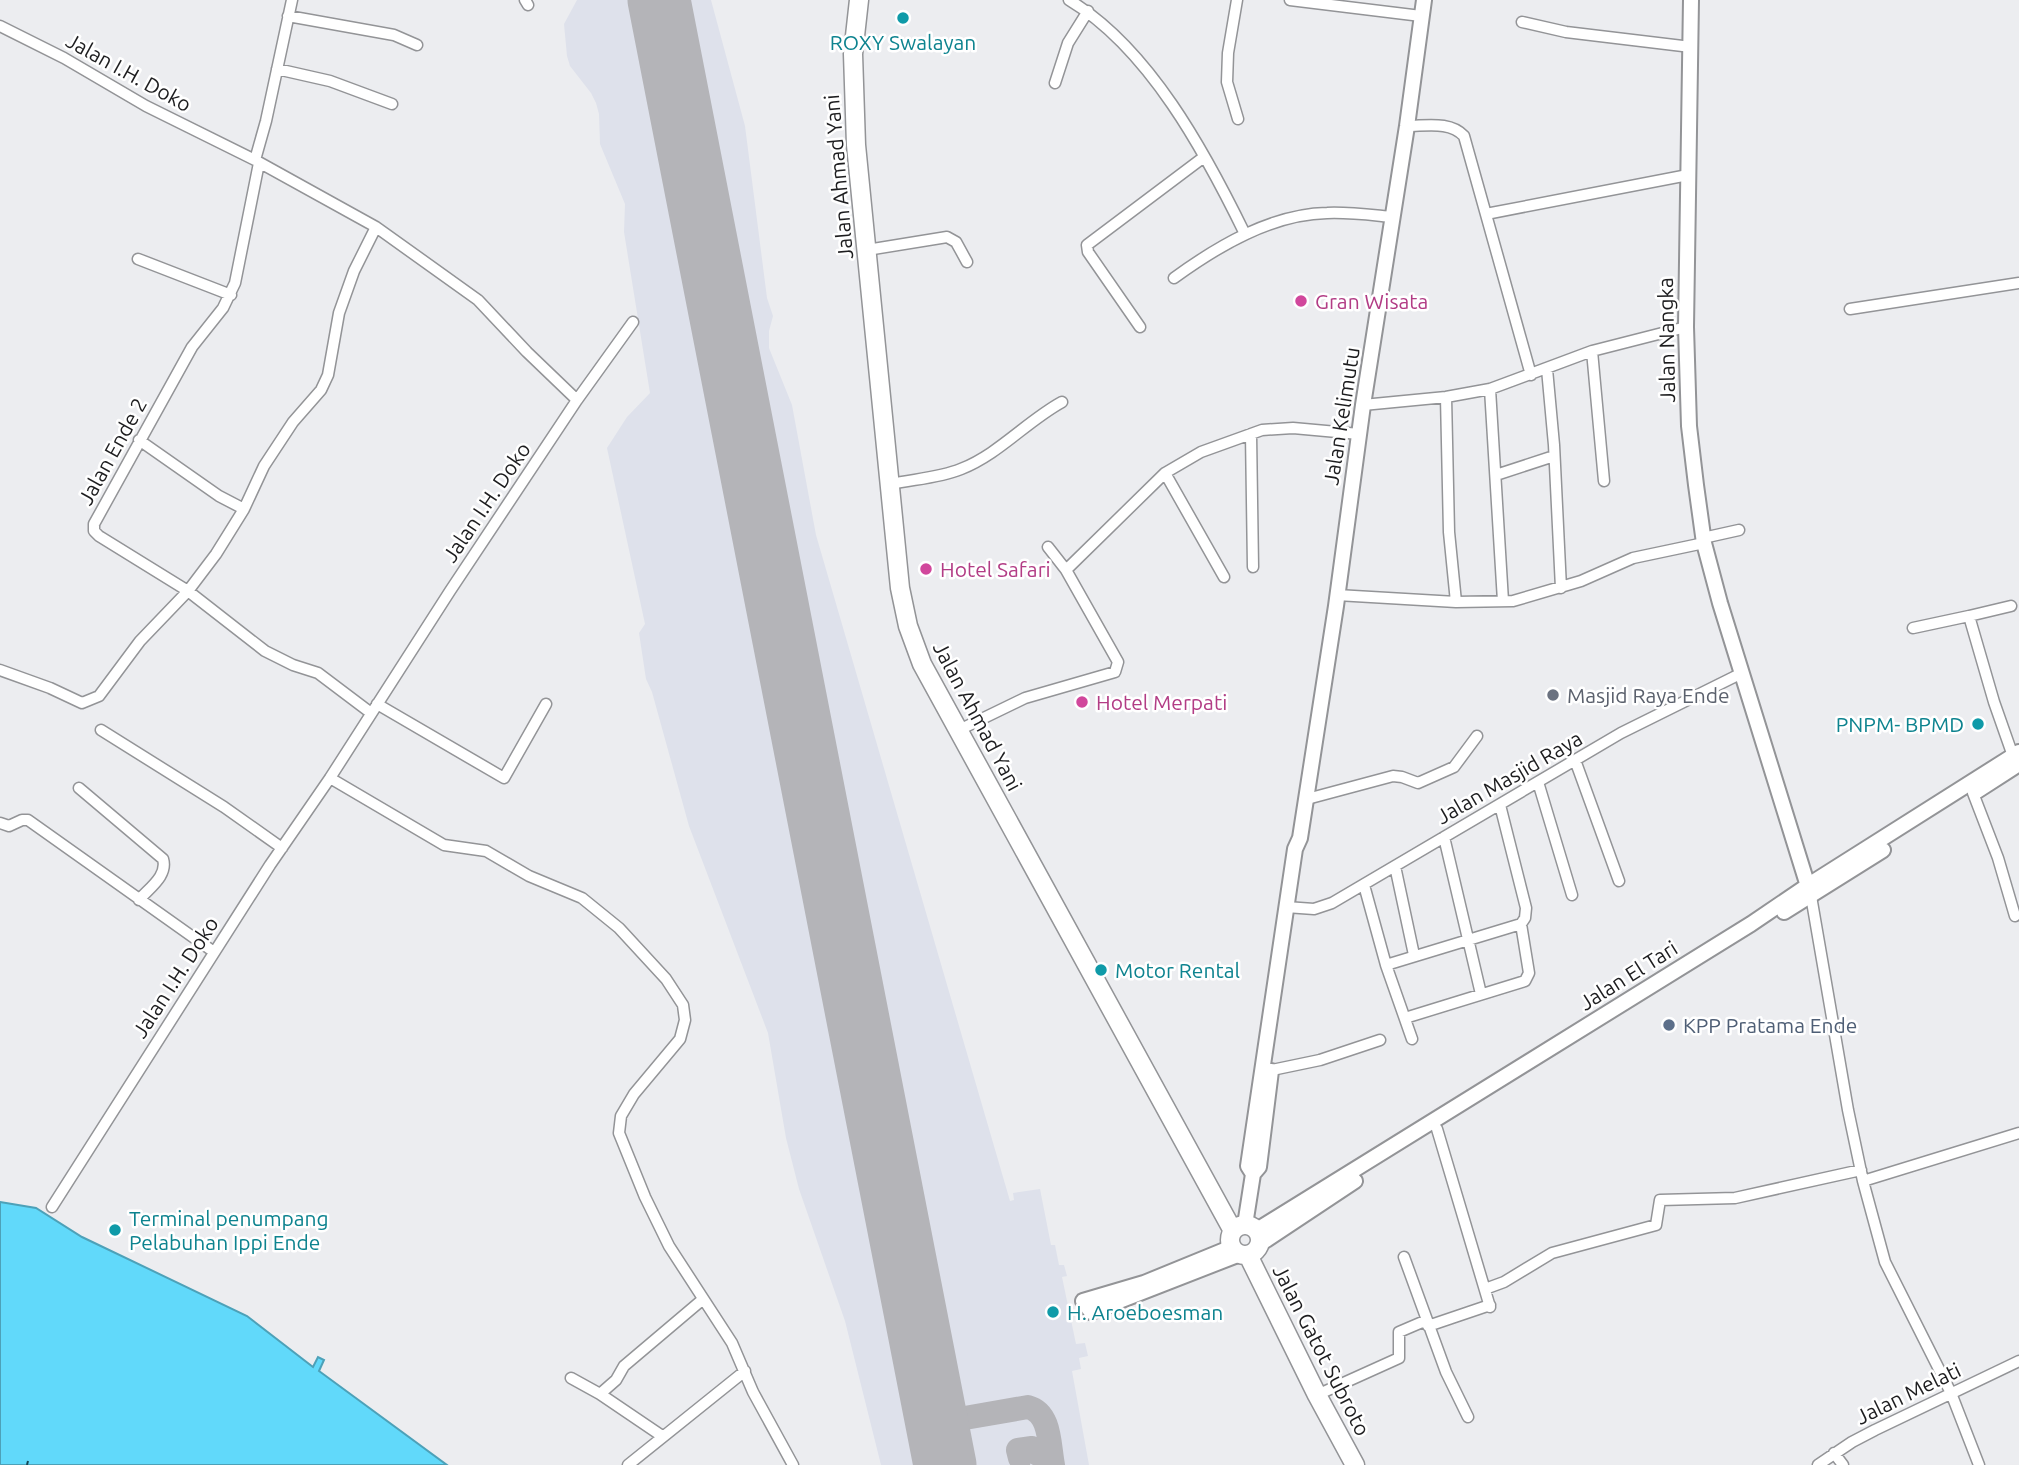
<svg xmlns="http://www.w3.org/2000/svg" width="2019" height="1465" font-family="Ubuntu,sans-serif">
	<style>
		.built { fill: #dee1eb }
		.water { fill: #61d9fa; stroke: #4da1b8; stroke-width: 2 }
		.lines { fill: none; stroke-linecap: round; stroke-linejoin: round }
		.ferry { stroke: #144856; stroke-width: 2; stroke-dasharray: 9 7; stroke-linecap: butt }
		.taxiway { stroke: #b4b4b8; stroke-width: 24 }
		.runway { stroke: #b4b4b8; stroke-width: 63 }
		.street-casing { stroke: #939497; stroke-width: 13 }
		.secondary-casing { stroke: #939497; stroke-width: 18 }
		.highway-casing { stroke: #939497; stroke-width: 21 }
		.street { stroke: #fff; stroke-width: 10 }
		.secondary { stroke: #fff; stroke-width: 14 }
		.highway { stroke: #fff; stroke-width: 18 }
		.culture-dot { fill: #0f9aa8; stroke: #fff; stroke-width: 2.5 }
		.hotel-dot { fill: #d1479c; stroke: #fff; stroke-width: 2.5 }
		.worship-dot { fill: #6b7280; stroke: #fff; stroke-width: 2.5 }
		.service-dot { fill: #5c6f8a; stroke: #fff; stroke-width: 2.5 }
		.labels { text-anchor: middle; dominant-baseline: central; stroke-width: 5; stroke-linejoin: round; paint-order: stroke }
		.culture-label { font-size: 21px; fill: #0d838f; stroke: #fff; text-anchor: start }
		.street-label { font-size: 21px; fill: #1d1d1f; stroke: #fff }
		.hotel-label { font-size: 21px; fill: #b23c85; stroke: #fff; text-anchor: start }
		.worship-label { font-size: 21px; fill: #5b616d; stroke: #fff; text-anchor: start }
		.service-label { font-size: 21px; fill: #4e5e75; stroke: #fff; text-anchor: start }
	</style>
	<rect width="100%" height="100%" fill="#ecedf0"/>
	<path class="built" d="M 577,0 L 711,0 L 745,126 L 767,298 L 773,316 L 769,331 L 769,348 L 792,405 L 816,535 L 1010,1201 L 1014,1200 L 1013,1193 L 1040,1189 L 1051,1245 L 1055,1245 L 1059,1265 L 1064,1265 L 1067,1276 L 1062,1277 L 1076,1344 L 1085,1343 L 1088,1356 L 1079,1358 L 1081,1369 L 1072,1371 L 1089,1465 L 881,1465 L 845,1321 L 799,1189 L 786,1138 L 768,1033 L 689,826 L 652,692 L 646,679 L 639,633 L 645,624 L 607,448 L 627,417 L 650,393 L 624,232 L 625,204 L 600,144 L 599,114 L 596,103 L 591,93 L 570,66 L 567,56 L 564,24 Z"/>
	<path class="water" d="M 0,1202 L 36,1208 L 82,1237 L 247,1316 L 313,1367 L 318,1357 L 324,1360 L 319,1371 L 447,1465 L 0,1465 Z"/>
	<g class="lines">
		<path class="ferry" d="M 27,1465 L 28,1461"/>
		<path class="taxiway" d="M 641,0 L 672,67
			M 931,1398 L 940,1413 L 959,1419 L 1028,1407 C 1051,1413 1049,1445 1053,1465
			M 940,1442 L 944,1428 L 959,1419
			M 1020,1458 L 1018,1450 L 1032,1448 L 1038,1454 L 1043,1453 L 1050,1447"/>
		<path class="runway" d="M 659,0 L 945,1465"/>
		<defs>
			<path id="street" d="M 525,0 L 528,5
				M 1069,0 C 1149,48 1205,152 1245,234
				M 1237,0 L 1228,53 L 1227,82 L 1238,119
				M 1290,0 L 1421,16
				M 288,16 L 394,35 L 417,45
				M 1522,22 L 1566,32 L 1691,47
				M 0,26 L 64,58 L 146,106 L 255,160 L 376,227 L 478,300 L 527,352 L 577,400 L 450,591 L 330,778 L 270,865 L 52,1207
				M 277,69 L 330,81 L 392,104
				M 1055,83 L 1068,43 L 1088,11
				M 1407,126 C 1427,126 1450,121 1464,136 L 1531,375
				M 255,160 L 266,121 L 292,0
				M 259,163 L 235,283 L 223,308 L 192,347 L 94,524 L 94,531 L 99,536 L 188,591 L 265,651 L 293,665 L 318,673 L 371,713
				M 1486,214 L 1688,175
				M 867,250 L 947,237 L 956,242 L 967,262
				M 138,259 L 231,295
				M 1174,278 C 1218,246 1272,214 1327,213 C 1349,212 1371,215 1393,217
				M 1850,309 L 2019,283
				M 1140,327 L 1088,252 L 1087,245 L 1204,157
				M 1592,351 L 1604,481
				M 1547,369 L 1554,445 L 1561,588
				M 1490,389 L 1503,601
				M 1446,397 L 1449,532 L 1456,602
				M 577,400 L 633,322
				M 1363,405 L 1446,397 L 1490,389 L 1592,351 L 1686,327
				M 1251,434 L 1253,567
				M 139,440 L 219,496 L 244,509
				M 1165,473 L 1224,577
				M 1496,475 L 1554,456
				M 891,484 C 914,479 939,478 961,469 C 999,454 1027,421 1062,402
				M 1703,538 L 1739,530
				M 1066,570 L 1165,473 L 1201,452 L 1262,430 L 1293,428 L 1359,434
				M 1337,595 L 1456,602 L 1513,601 L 1581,581 L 1633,558 L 1704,543
				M 1969,616 L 2011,606
				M 1913,628 L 1969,616 L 1994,702 L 2013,756
				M 0,670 L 50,688 L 82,703 L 99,696 L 140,641 L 188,591 L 216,554 L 244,509 L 264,466 L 293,422 L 321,390 L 328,375 L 339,313 L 354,271 L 376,227
				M 377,704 L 504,778 L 546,704
				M 101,730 L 224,807 L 282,848
				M 959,730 L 1025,698 L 1115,672 L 1118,662 L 1066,570 L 1048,547
				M 1575,760 L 1619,881
				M 330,778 L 444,845 L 486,851 L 529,876 L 582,898 L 619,928 L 666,979 L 683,1005 L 685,1020 L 680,1039 L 634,1094 L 621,1116 L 619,1133 L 645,1197 L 669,1246 L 732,1343 L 753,1392 L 793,1465
				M 1538,782 L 1572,895
				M 79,788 L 163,859 C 168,876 149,888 139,900
				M 1973,793 L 1998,858 L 2015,916
				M 1307,799 L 1393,776 L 1402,777 L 1418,783 L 1454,767 L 1477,736
				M 0,823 L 9,826 L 22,820 L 28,820 L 214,952
				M 1444,837 L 1481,994
				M 1395,866 L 1414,955
				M 1364,885 L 1386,965 L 1412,1039
				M 1811,896 L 1848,1110 L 1863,1181 L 1885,1262 L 1951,1393 L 1979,1465
				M 1286,907 L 1314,909 L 1332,903 L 1621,733 L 1742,673
				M 1386,965 L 1521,924 L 1525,918 L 1526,908 L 1500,805
				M 1405,1018 L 1525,981 L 1529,973 L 1521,924
				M 1272,1070 L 1320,1060 L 1380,1040
				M 1437,1129 L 1490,1307
				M 1863,1181 L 2019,1133
				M 1404,1257 L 1446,1372 L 1468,1417
				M 1485,1289 L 1504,1282 L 1552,1253 L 1656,1225 L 1660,1200 L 1735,1198 L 1861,1170
				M 1428,1326 L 1490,1305
				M 571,1378 L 600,1394 L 662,1436
				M 600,1394 L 616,1380 L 624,1366 L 702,1300
				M 1317,1395 L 1399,1358 L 1399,1332 L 1427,1320
				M 1834,1453 L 1843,1465
				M 628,1465 L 745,1371
				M 1818,1465 L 1852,1442 L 1875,1430 L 2019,1361"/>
			<path id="secondary" d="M 1691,0 L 1686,327 L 1689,426 L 1696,485 L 1704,543 L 1720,603 L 1811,896
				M 1977,791 L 2019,764
				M 1784,912 L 1883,850
				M 1253,1174 L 1248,1166 L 1295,849 L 1300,838 L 1336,606 L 1363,405 L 1407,126 L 1424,0
				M 1245,1225 L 1253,1174 L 1259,1167 L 1271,1071
				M 1257,1230 L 1751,924 L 1807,886 L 2019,752
				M 1260,1244 L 1355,1181
				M 1232,1247 L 1144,1283 L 1083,1301 L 1091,1312 L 1240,1254"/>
			<path id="highway" d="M 859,0 L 853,54 L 856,145 L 900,588 L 908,626 L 922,664 L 1233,1231
				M1230 1240a15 15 0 1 1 30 0a15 15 0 1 1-30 0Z
				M 1248,1255 L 1317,1395 L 1355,1465"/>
		</defs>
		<use href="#street" class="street-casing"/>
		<use href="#secondary" class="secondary-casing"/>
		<use href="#highway" class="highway-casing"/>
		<use href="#street" class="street"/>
		<use href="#secondary" class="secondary"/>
		<use href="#highway" class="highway"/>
	</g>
	<g class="culture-dot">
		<circle cx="903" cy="18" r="7"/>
		<circle cx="1978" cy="724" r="7"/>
		<circle cx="1101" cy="970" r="7"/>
		<circle cx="115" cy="1230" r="7"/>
		<circle cx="1053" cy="1312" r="7"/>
	</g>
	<g class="hotel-dot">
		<circle cx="1301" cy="301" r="7"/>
		<circle cx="926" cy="569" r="7"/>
		<circle cx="1082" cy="702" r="7"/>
	</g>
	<circle class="worship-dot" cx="1553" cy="695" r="7"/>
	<circle class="service-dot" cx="1669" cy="1025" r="7"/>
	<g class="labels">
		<g class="culture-label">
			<text x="903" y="42" text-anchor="middle">ROXY Swalayan</text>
			<text x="1964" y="724" text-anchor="end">PNPM- BPMD</text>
			<text x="1115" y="970">Motor Rental</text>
			<text x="129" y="1218">Terminal penumpang<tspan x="129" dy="24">Pelabuhan Ippi Ende</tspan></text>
			<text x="1067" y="1312">H. Aroeboesman</text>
		</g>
		<g class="street-label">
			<text transform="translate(129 72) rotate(29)">Jalan I.H. Doko</text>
			<text transform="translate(838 177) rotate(-95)">Jalan Ahmad Yani</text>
			<text transform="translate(1666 340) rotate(-91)">Jalan Nangka</text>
			<text transform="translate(1341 416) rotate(-81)">Jalan Kelimutu</text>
			<text transform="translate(112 451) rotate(-61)">Jalan Ende 2</text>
			<text transform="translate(486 502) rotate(-56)">Jalan I.H. Doko</text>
			<text transform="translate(978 716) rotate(62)">Jalan Ahmad Yani</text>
			<text transform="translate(1509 777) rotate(-30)">Jalan Masjid Raya</text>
			<text transform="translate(1628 975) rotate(-32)">Jalan El Tari</text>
			<text transform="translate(175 977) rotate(-57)">Jalan I.H. Doko</text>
			<text transform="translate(1322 1350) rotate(63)">Jalan Gatot Subroto</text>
			<text transform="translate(1908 1393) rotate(-26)">Jalan Melati</text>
		</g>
		<g class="hotel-label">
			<text x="1315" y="301">Gran Wisata</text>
			<text x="940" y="569">Hotel Safari</text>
			<text x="1096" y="702">Hotel Merpati</text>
		</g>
		<g class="worship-label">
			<text x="1567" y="695">Masjid Raya Ende</text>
		</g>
		<g class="service-label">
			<text x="1683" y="1025">KPP Pratama Ende</text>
		</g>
	</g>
</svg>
